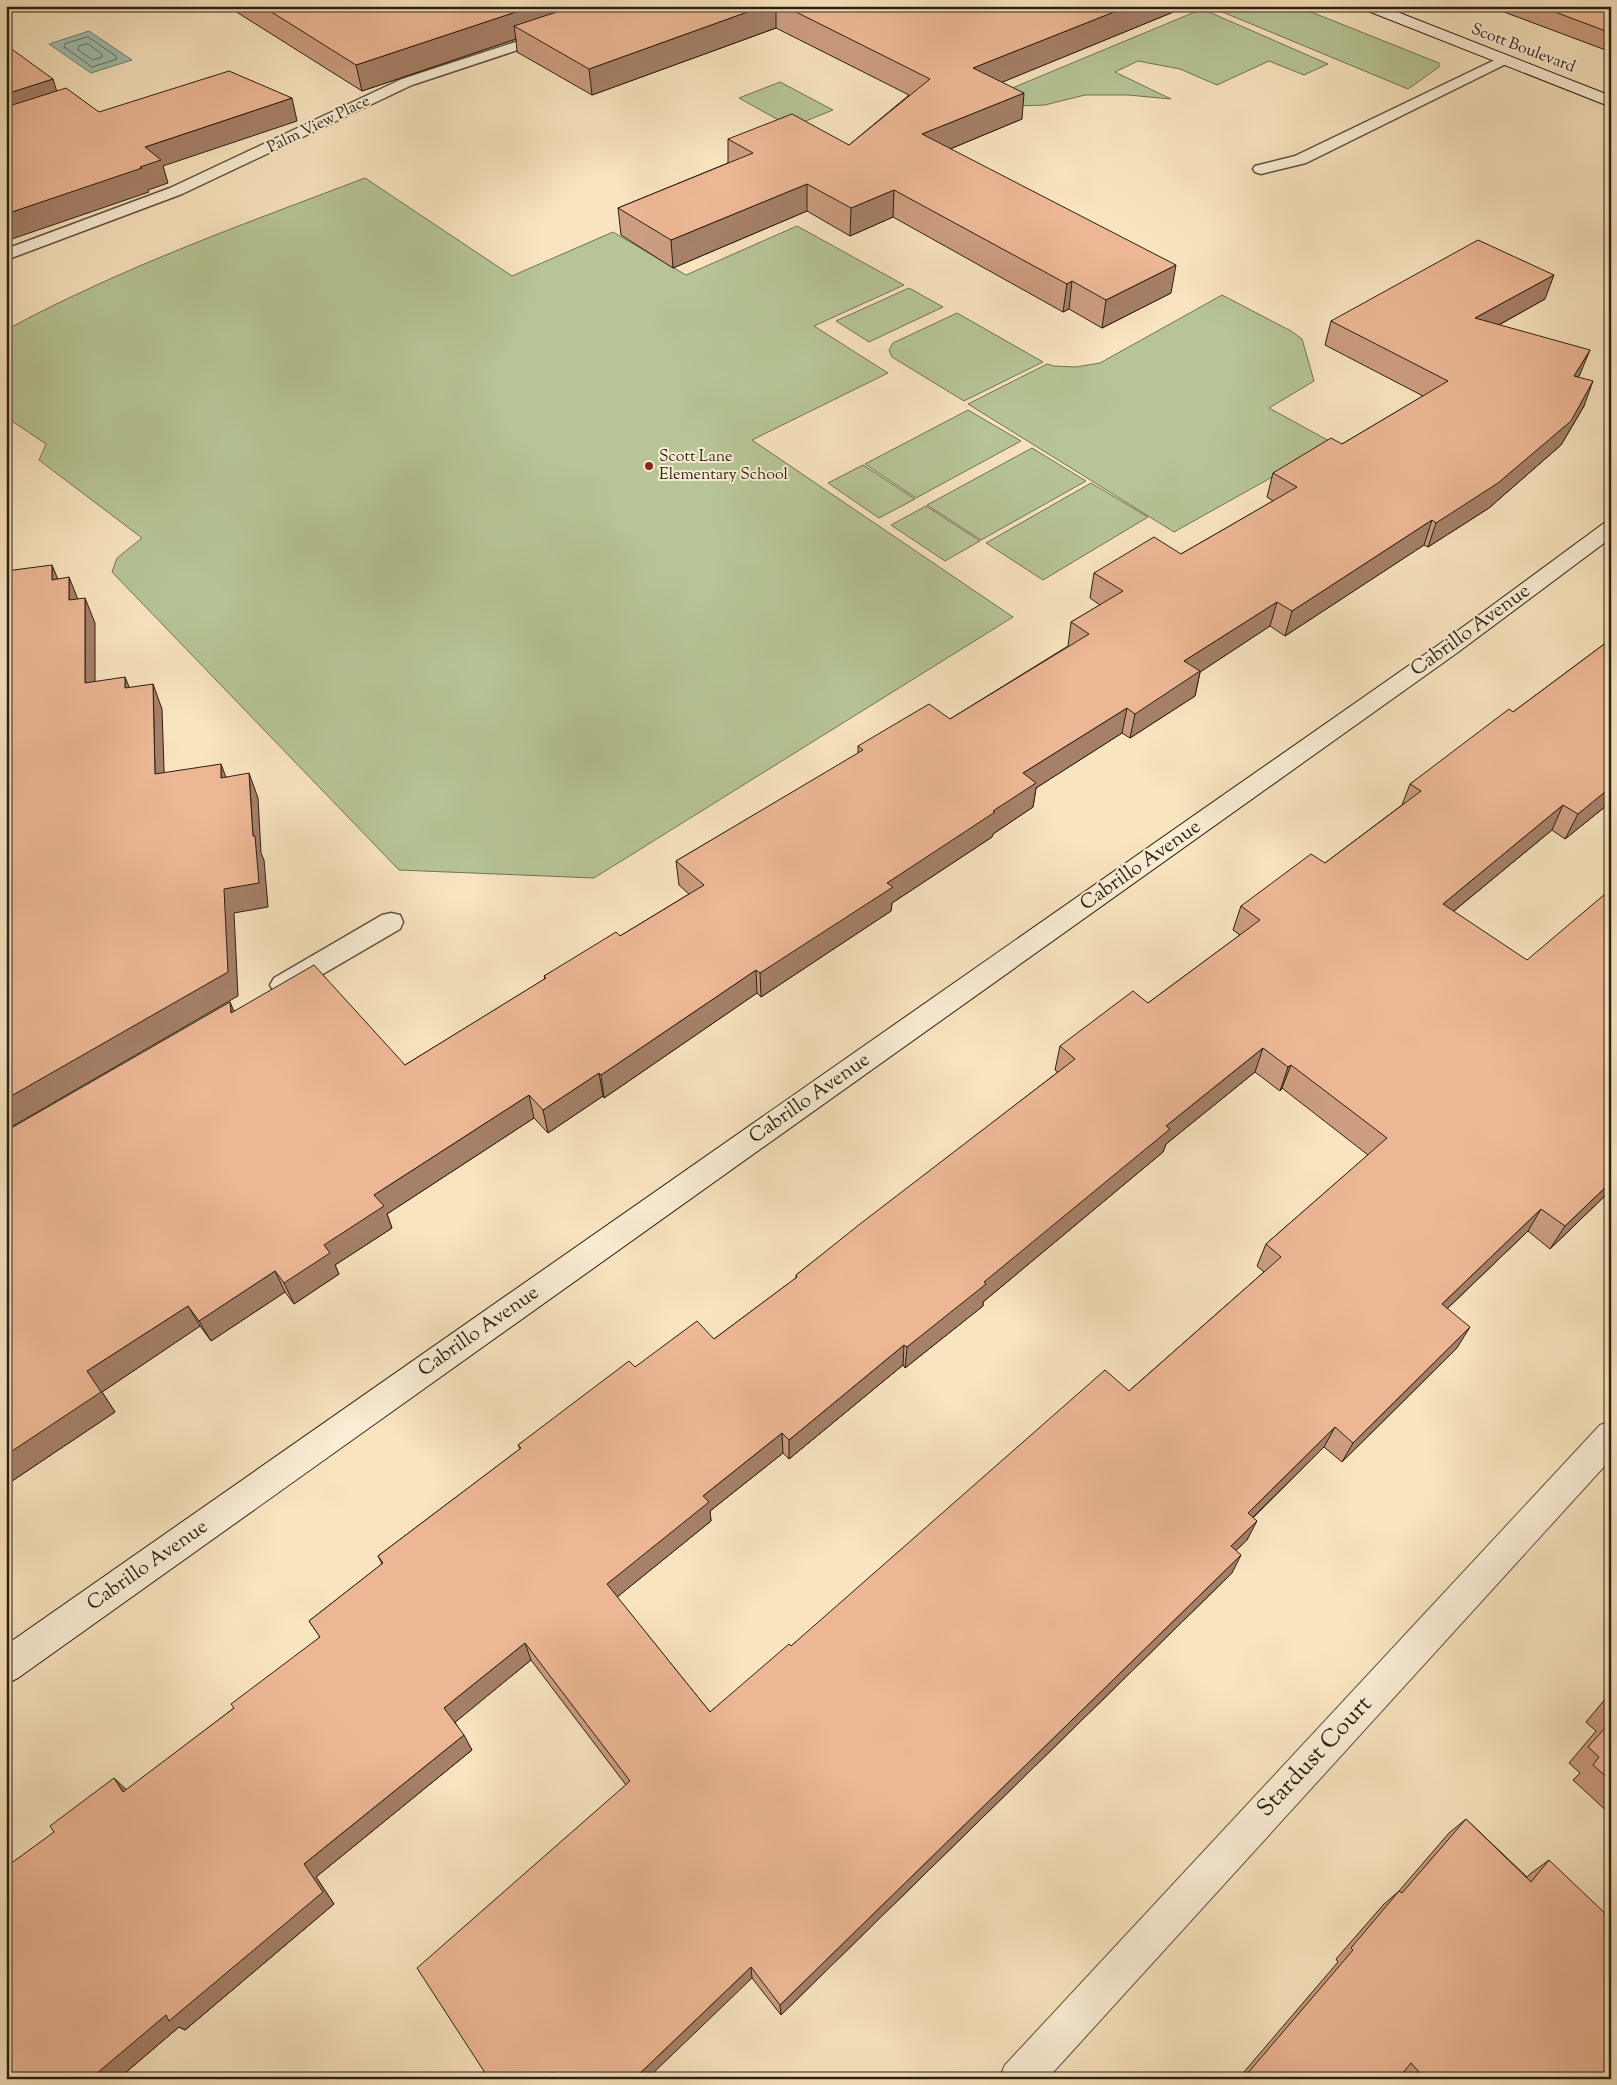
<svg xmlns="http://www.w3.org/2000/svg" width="1617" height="2085" font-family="'Sorts Mill Goudy',serif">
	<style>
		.green { fill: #b7c596; stroke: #717254 }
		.water { fill: #9ebfae; stroke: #707f70 }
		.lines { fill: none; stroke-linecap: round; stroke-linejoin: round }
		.shore { stroke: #646f60; stroke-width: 1 }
		.lane-casing { stroke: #5e503d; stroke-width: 3 }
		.street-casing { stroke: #5e503d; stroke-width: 2 }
		.secondary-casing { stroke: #2b1f12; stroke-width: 2 }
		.lane { fill: #faedd5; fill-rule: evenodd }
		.street { fill: #faedd5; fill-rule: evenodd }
		.secondary { fill: #faedd5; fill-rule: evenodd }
		.wall { fill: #cc9d80; stroke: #2b1f12; fill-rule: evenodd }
		.shaded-wall { fill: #a68068; stroke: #2b1f12 }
		.building { fill: #edb795; stroke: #2b1f12; fill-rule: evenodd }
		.poi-dot { fill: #8f2418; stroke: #faedd5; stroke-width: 2 }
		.labels { text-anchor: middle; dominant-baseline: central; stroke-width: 4; stroke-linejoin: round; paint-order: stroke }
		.far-street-label { font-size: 16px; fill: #2b1f12; stroke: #faedd5 }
		.far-poi-label { font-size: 16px; fill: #2b1f12; stroke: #faedd5; text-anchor: start }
		.street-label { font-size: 20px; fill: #2b1f12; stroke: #faedd5 }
		.near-street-label { font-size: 24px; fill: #2b1f12; stroke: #faedd5 }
	</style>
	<rect width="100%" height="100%" fill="#f8e4bf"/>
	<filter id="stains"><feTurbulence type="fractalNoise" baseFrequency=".004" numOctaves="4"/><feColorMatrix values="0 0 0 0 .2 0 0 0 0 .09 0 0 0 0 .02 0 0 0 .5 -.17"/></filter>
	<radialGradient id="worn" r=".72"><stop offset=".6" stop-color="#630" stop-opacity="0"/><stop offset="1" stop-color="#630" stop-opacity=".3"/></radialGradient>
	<path class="green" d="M 1208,6 L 1296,6 L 1439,63 L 1439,67 L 1408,89 Z
		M 1202,9 L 1328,64 L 1304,75 L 1269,61 L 1217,85 L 1180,69 L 1138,61 L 1115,72 L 1171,99 L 1128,95 L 1085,95 L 1045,105 L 1017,106 L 993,96 Z
		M 780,82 L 833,110 L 791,127 L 739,98 Z
		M 365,178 L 512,276 L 613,232 L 686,275 L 797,226 L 904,285 L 814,326 L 888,373 L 752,440 L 1013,617 L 594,878 L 399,870 L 112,572 L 117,558 L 142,538 L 39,460 L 46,444 L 6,417 L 6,330 C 120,268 244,224 365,178 Z
		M 909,288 L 943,307 L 869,342 L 836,321 Z
		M 1222,295 L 1291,331 L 1302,339 L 1314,381 L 1269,408 L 1333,443 L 1174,532 L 968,404 L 1047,364 L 1054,366 L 1076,367 L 1100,363 Z
		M 957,313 L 1043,362 L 964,401 L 892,357 L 889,350 L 893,343 Z
		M 968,410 L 1021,441 L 916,498 L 865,464 Z
		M 1032,448 L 1086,481 L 981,540 L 927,505 Z
		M 863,465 L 915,499 L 879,518 L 828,483 Z
		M 1091,483 L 1148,517 L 1043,580 L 986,543 Z
		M 926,506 L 980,541 L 945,561 L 891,525 Z"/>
	<path class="water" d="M 89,31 L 132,60 L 91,73 L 49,44 Z"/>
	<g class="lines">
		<path class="shore" d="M 88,37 L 116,56 L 117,59 L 92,67 L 64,47 L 65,44 Z
			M 88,44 L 102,54 L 102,57 L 93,60 L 78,50 L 79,46 Z"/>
		<defs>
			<path id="lane" d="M 549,31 L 554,32 L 556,35 L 554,38 L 412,85 L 182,194 L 6,260 L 6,249 L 170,188 L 402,79 Z
				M 1503,56 L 1508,57 L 1510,60 L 1508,63 L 1306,163 L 1261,174 L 1255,172 L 1253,169 L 1255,166 L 1295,156 Z
				M 391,913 L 400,915 L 403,922 L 400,929 L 292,992 L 283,995 L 274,992 L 270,985 L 274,978 L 382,915 Z"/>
			<path id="street" d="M 1611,1421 L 1611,1459 L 1047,2079 L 999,2079 L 1005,2065 L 1600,1425 Z"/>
			<path id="secondary" d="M 1361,6 L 1382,6 L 1611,96 L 1611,107 L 1363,9 Z
				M 1611,522 L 1611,538 L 1457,653 L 18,1678 L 6,1684 L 6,1645 L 1441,643 L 1604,523 Z"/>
		</defs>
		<use href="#lane" class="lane-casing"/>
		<use href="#street" class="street-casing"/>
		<use href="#secondary" class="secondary-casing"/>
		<use href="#lane" class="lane"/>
		<use href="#street" class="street"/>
		<use href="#secondary" class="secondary"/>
	</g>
	<path class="wall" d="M 227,6 L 1188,6 L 1002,82 L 1022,119 L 950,149 L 1171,293 L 1102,328 L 1069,309 L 1063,312 L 893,217 L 850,236 L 807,211 L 673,268 L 621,235 L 618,208 L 728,163 L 728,139 L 849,145 L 909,95 L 776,28 L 592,95 L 517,52 L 516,39 L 362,91 Z
		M 1488,6 L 1611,6 L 1611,52 Z
		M 1545,299 L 1499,325 L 1580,374 L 1578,377 L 1584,406 L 1561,445 L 1489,508 L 1428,547 L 1424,545 L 1285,636 L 1270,626 L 1200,672 L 1195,696 L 1130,738 L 1122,733 L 1036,788 L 1033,807 L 993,834 L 992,837 L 892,903 L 891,911 L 761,997 L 757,993 L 604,1098 L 603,1096 L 548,1133 L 534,1118 L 387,1214 L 392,1228 L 335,1265 L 339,1274 L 294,1304 L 285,1292 L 211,1341 L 200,1326 L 102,1392 L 115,1412 L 6,1485 L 234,1011 L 405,1065 L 545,979 L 544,976 L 620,936 L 689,894 L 679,885 L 676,861 L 858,754 L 858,746 L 950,719 L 1068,646 L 1071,622 L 1100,605 L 1090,598 L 1094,573 L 1181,554 L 1273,501 L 1267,497 L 1273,473 L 1342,444 L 1423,396 L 1325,345 L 1331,321 Z
		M 1611,639 L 1611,797 L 1606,806 L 1565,839 L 1552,830 L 1454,911 L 1611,1190 L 1550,1249 L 1528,1231 L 1447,1309 L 1457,1348 L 1342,1462 L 1324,1447 L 1253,1518 L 1247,1540 L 1236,1550 L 1232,1573 L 781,2015 L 752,1978 L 626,1785 L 531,1660 L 455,1722 L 472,1750 L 316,1877 L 334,1904 L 185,2030 L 179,2027 L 118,2079 L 6,2079 L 54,1832 L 127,1790 L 234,1708 L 320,1637 L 309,1621 L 382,1564 L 378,1556 L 520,1449 L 518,1445 L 635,1367 L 714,1339 L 796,1278 L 796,1275 L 1058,1072 L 1055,1070 L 1060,1046 L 1148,1003 L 1240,935 L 1233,930 L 1241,906 L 1325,863 L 1402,805 L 1410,784 L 1513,712 ZM 1255,1072 L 1280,1091 L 1282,1088 L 1368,1155 L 1266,1244 L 1257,1266 L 1264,1272 L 1129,1391 L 791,1646 L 710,1712 L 617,1597 L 711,1521 L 710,1511 L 783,1453 L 789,1459 L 903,1365 L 905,1368 L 983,1306 L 983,1302 L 1163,1152 L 1166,1144 Z
		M 1611,1692 L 1611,1815 L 1573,1780 L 1580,1773 L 1569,1763 L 1596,1731 L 1586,1722 Z
		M 1466,1819 L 1527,1877 L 1530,1874 L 1549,1860 L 1611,2079 L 1400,2079 L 1399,2077 L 1398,2079 L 1238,2079 L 1338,1962 L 1336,1959 L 1384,1904 L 1399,1891 L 1449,1833 Z"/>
	<path class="shaded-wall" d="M 534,6 L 613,6 L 514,26 L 516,39 L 362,91 L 356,65 Z
		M 764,6 L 776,6 L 776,28 L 592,95 L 589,69 Z
		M 1129,6 L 1188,6 L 971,95 L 973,68 Z
		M 53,79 L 60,102 L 6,119 L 6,94 Z
		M 1024,93 L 1022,119 L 921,161 L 922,134 Z
		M 292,98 L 297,121 L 163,166 L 168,183 L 148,190 L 149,192 L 6,241 L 6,214 L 140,167 L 145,147 Z
		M 807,184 L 807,211 L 673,268 L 671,240 Z
		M 894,190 L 893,217 L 850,236 L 851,208 Z
		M 1176,265 L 1171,293 L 1102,328 L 1106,300 Z
		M 1554,275 L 1545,299 L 1468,342 L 1475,318 Z
		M 1072,281 L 1069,309 L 1063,312 L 1067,284 Z
		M 1590,350 L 1580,374 L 1565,400 L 1574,376 Z
		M 1593,381 L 1584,406 L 1561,445 L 1489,508 L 1428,547 L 1436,523 Z
		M 1432,520 L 1424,545 L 1285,636 L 1292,611 Z
		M 52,565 L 62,589 L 52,580 Z
		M 69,577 L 79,602 L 69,600 Z
		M 85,598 L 95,623 L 95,708 L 85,683 Z
		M 1277,602 L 1270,626 L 1200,672 L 1195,696 L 1130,738 L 1135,714 L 1184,661 Z
		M 10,665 L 21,690 L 6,692 L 6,666 Z
		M 125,677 L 135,701 L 125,688 Z
		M 153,684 L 162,709 L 165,799 L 155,774 Z
		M 1127,708 L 1122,733 L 1036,788 L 1033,807 L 993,834 L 992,837 L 892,903 L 891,911 L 761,997 L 760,973 L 887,883 L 993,811 L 1023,773 Z
		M 221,764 L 230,788 L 221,778 Z
		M 249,773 L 258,798 L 261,853 L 264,860 L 268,907 L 234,913 L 238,996 L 6,1130 L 6,1099 L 224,889 L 253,836 Z
		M 1611,784 L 1611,797 L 1606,806 L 1565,839 L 1578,814 Z
		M 1563,805 L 1552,830 L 1433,928 L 1443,904 Z
		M 756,970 L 757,993 L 604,1098 L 601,1075 Z
		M 230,1002 L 240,1025 L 231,1013 Z
		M 1263,1048 L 1255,1072 L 1166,1144 L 1163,1152 L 983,1302 L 983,1306 L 905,1368 L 907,1347 L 1166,1126 Z
		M 1291,1065 L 1282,1088 L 1280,1091 L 1288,1067 Z
		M 599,1073 L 603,1096 L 548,1133 L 543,1110 Z
		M 529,1095 L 534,1118 L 387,1214 L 392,1228 L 335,1265 L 339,1274 L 294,1304 L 284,1283 L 374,1195 Z
		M 1611,1182 L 1611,1190 L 1550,1249 L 1565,1226 Z
		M 1541,1209 L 1528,1231 L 1429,1326 L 1442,1304 Z
		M 275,1271 L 285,1292 L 211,1341 L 199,1321 Z
		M 188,1306 L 200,1326 L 102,1392 L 115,1412 L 6,1485 L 6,1455 L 87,1371 Z
		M 1470,1327 L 1457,1348 L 1342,1462 L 1353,1443 Z
		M 904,1345 L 903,1365 L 789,1459 L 789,1440 Z
		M 1335,1427 L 1324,1447 L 1238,1532 L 1248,1513 Z
		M 782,1433 L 783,1453 L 710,1511 L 711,1521 L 611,1602 L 607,1584 L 703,1496 Z
		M 1257,1521 L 1247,1540 L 1222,1564 L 1231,1546 Z
		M 1241,1555 L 1232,1573 L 781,2015 L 780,2005 Z
		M 525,1643 L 531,1660 L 453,1724 L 444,1708 Z
		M 464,1735 L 472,1750 L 316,1877 L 334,1904 L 185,2030 L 179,2027 L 118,2079 L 90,2079 L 304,1864 Z
		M 114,1778 L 130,1793 L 123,1792 Z
		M 751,1967 L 752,1978 L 647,2079 L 634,2079 Z
		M 552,2072 L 558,2079 L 551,2079 Z"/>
	<path class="building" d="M 262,6 L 534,6 L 356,65 Z
		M 575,6 L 764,6 L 589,69 L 514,26 Z
		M 784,6 L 1129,6 L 973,68 L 1024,93 L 922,134 L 1176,265 L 1106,300 L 1072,281 L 1067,284 L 894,190 L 851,208 L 807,184 L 671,240 L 618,208 L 753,153 L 728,139 L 792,114 L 849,145 L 930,79 Z
		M 1539,6 L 1611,6 L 1611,33 Z
		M 6,45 L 53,79 L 6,94 Z
		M 229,71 L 292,98 L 145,147 L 161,160 L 140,167 L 142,168 L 6,214 L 6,107 L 66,88 L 99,112 Z
		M 1478,240 L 1554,275 L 1475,318 L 1590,350 L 1574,376 L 1593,381 L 1571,421 L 1498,483 L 1436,523 L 1432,520 L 1292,611 L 1277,602 L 1184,661 L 1200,671 L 1135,714 L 1127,708 L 1023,773 L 1036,783 L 993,811 L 995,812 L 887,883 L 893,887 L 760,973 L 756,970 L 601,1075 L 599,1073 L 543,1110 L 529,1095 L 374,1195 L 384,1206 L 324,1245 L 330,1253 L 284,1283 L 275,1271 L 199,1321 L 188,1306 L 87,1371 L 101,1392 L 6,1455 L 6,1131 L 230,1002 L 231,1013 L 314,965 L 405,1065 L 546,978 L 544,976 L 616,932 L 620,936 L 704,885 L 676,861 L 863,750 L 858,746 L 929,704 L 950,719 L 1089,634 L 1071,622 L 1123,591 L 1094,573 L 1154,537 L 1181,554 L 1297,487 L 1273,473 L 1331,438 L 1342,444 L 1448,381 L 1331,321 Z
		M 52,565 L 52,580 L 69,577 L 69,600 L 85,598 L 85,683 L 125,677 L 125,688 L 153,684 L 155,774 L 221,764 L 221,778 L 249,773 L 253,836 L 255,836 L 259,883 L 224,889 L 228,972 L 6,1099 L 6,723 L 10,665 L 6,666 L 6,571 Z
		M 1611,639 L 1611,787 L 1578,814 L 1563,805 L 1443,904 L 1527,960 L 1611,889 L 1611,1182 L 1565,1226 L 1541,1209 L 1442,1304 L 1470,1327 L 1353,1443 L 1335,1427 L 1248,1513 L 1257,1521 L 1231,1546 L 1241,1555 L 780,2005 L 751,1967 L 634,2079 L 557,2079 L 552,2072 L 551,2079 L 489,2079 L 417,1968 L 630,1781 L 525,1643 L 444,1708 L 464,1735 L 304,1864 L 323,1892 L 169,2021 L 166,2015 L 90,2079 L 6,2079 L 6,1867 L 54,1832 L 50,1826 L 114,1778 L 123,1792 L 234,1708 L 231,1704 L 320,1637 L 309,1621 L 383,1563 L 378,1556 L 521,1448 L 518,1445 L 629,1361 L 635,1367 L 697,1321 L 714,1339 L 797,1277 L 796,1275 L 860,1224 L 1075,1059 L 1060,1046 L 1133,991 L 1148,1003 L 1260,920 L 1241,906 L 1311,854 L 1325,863 L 1421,791 L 1410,784 L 1509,709 L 1513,712 ZM 1263,1048 L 1288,1067 L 1291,1065 L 1387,1138 L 1266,1244 L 1281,1257 L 1129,1391 L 1105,1370 L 791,1646 L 789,1644 L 710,1712 L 607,1584 L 709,1502 L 703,1496 L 782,1433 L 789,1440 L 904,1345 L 907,1347 L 986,1284 L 984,1282 L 1170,1129 L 1166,1126 Z
		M 1611,1699 L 1611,1710 L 1605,1705 Z
		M 1611,1721 L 1611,1781 L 1593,1765 L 1599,1757 L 1588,1747 Z
		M 1466,1819 L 1531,1882 L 1549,1860 L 1611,1919 L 1611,2079 L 1425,2079 L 1411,2063 L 1398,2079 L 1251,2079 L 1247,2074 L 1353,1950 L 1351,1948 L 1399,1891 L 1402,1893 Z"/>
	<circle class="poi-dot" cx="649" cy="466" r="5"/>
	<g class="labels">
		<g class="far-street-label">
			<text transform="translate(1523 49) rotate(21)">Scott Boulevard</text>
			<text transform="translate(319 125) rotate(-26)">Palm View Place</text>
		</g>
		<g class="far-poi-label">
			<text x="659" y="457">Scott Lane<tspan x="659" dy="18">Elementary School</tspan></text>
		</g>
		<g class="street-label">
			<text transform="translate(1471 631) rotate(-36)">Cabrillo Avenue</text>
			<text transform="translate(1141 866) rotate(-35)">Cabrillo Avenue</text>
			<text transform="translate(810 1099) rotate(-35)">Cabrillo Avenue</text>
			<text transform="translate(479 1332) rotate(-35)">Cabrillo Avenue</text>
			<text transform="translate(148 1566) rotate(-35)">Cabrillo Avenue</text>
		</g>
		<g class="near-street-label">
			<text transform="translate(1315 1757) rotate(-47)">Stardust Court</text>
		</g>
	</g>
	<rect width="1617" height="2085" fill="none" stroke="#f8e4bf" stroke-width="25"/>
	<rect x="8" y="8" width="1602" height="2070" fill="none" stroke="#2b1f12" stroke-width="2.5"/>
	<rect x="12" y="12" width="1592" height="2060" fill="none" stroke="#2b1f12"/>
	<rect width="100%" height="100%" filter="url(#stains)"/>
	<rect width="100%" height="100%" fill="url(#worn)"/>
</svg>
